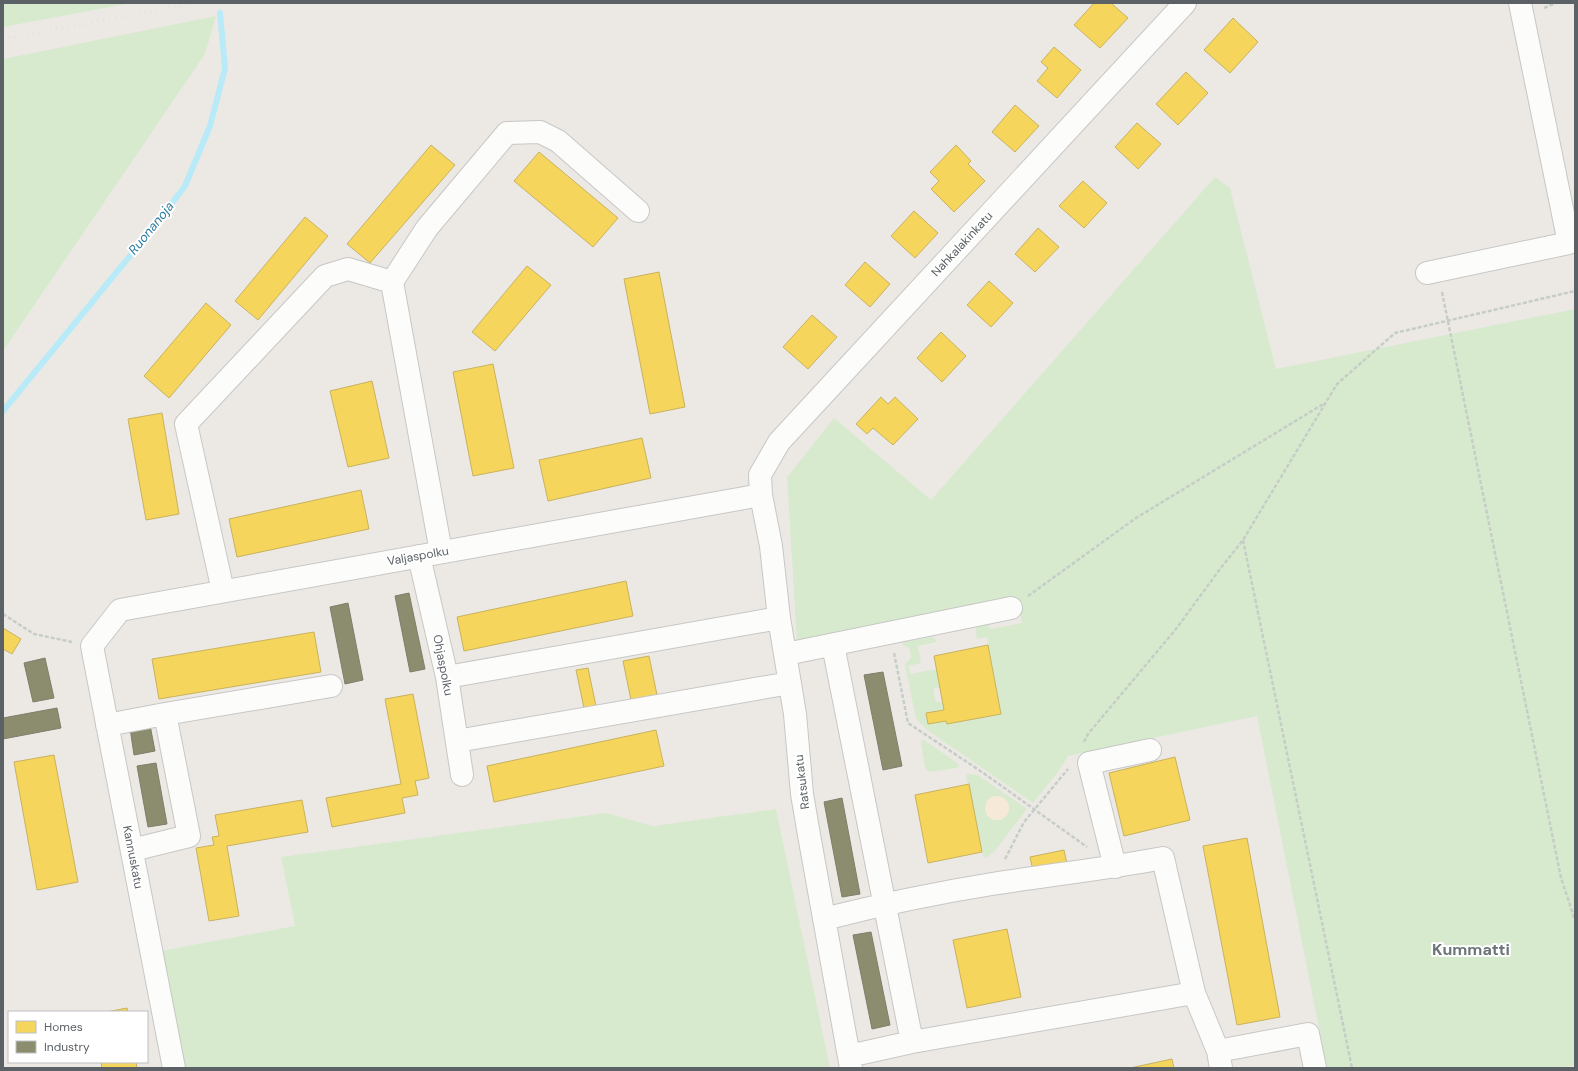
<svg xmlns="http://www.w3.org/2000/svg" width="1578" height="1071" font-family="'DM Sans',sans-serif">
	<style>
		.green { fill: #d7eace; fill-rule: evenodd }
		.sand { fill: #f6e9d8 }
		.homes { fill: #f6d55c; stroke: #c8b25f }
		.industry { fill: #8c8c6e; stroke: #7d7f6b }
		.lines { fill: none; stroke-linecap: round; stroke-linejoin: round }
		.stream { stroke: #b8eaf7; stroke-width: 6 }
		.minor-casing { stroke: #c7c7c6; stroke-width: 24 }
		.path { stroke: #c6cdc7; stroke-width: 2.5; stroke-dasharray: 4 2; stroke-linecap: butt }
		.minor { stroke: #fcfcfb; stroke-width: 22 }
		.rail { stroke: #e2e2e2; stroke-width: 3; stroke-dasharray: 1 5; stroke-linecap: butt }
		.labels { text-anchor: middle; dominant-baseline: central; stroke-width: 4; stroke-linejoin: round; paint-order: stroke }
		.street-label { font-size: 12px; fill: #5b6165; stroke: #fff }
		.water-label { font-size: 13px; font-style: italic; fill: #2e7ea0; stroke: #fff }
		.district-label { font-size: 16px; font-weight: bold; fill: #6b7477; stroke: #fff }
	</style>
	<rect width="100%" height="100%" fill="#ece9e5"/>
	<path class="green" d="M 3,3 L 131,3 L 3,27 Z
		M 216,16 L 205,54 L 3,351 L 3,59 Z
		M 1215,177 L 1230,188 L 1276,369 L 1575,309 L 1575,1065 L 1561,1068 L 1327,1068 L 1257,716 L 1068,756 L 1058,772 L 1033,803 L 927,730 L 916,719 L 905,664 L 911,658 L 910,649 L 903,645 L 903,642 L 932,637 L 935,638 L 937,642 L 918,646 L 921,663 L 908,666 L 910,674 L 937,669 L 940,687 L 933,689 L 936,702 L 943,702 L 944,710 L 926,713 L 928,724 L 1001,713 L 987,637 L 977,639 C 975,627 975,626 985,618 L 990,629 L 1022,623 L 1018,599 L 797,642 L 787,477 L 834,418 L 931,500 Z
		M 922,740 L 924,740 L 956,762 L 959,765 L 957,768 L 929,772 L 925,768 L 921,743 Z
		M 967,774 L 978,775 L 1027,809 L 995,851 L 986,858 L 983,856 L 968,784 L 966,776 ZM 995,796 C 1016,799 1012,823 992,820 Z
		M 776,809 L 830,1068 L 184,1068 L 161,951 L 295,926 L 281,857 L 606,813 L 653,826 Z"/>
	<path class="sand" d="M985 808a12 12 0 1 1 24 0a12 12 0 1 1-24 0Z"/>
	<path class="homes" d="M 1094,3 L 1111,3 L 1128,18 L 1100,48 L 1074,25 Z
		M 1233,18 L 1258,42 L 1230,73 L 1204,50 Z
		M 1054,47 L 1081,70 L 1057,98 L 1037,81 L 1048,68 L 1041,62 Z
		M 1186,72 L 1208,93 L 1178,125 L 1156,104 Z
		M 1015,105 L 1039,126 L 1015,152 L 992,132 Z
		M 1137,123 L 1161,144 L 1138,169 L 1115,147 Z
		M 431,145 L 455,165 L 370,263 L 347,244 Z
		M 956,145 L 971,161 L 968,164 L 985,181 L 954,212 L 931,189 L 939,181 L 930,172 Z
		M 539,152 L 618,218 L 593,247 L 514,181 Z
		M 1083,181 L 1107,203 L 1084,228 L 1059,206 Z
		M 914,211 L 938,233 L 915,258 L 891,236 Z
		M 305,217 L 328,236 L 258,320 L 235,301 Z
		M 1038,228 L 1059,247 L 1035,272 L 1015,254 Z
		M 865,262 L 890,284 L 870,307 L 845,285 Z
		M 527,266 L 551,285 L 495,351 L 472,332 Z
		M 659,272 L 685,407 L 650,414 L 624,279 Z
		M 989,281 L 1013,303 L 991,327 L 967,305 Z
		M 206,303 L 231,325 L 169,398 L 144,376 Z
		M 812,315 L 837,337 L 808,369 L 783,347 Z
		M 941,332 L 966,356 L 942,382 L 917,358 Z
		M 493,364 L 514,468 L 473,476 L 453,372 Z
		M 372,381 L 389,458 L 348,467 L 330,391 Z
		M 881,397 L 888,404 L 895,397 L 918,419 L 893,445 L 873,428 L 867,434 L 856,424 Z
		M 162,413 L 179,514 L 146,520 L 128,419 Z
		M 642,438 L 651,478 L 548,501 L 539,460 Z
		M 361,490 L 369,529 L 237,557 L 229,519 Z
		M 626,581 L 633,616 L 464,651 L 457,617 Z
		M 3,628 L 21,639 L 12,654 L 3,649 Z
		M 314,632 L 321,672 L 159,699 L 152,659 Z
		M 988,645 L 1001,714 L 947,724 L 946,721 L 928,724 L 926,713 L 944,710 L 934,656 Z
		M 649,656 L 657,695 L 631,700 L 623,661 Z
		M 588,668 L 596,706 L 584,708 L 576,670 Z
		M 413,694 L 429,778 L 415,781 L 418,795 L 402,798 L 405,813 L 332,827 L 326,798 L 401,784 L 385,699 Z
		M 656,730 L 664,766 L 494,802 L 487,766 Z
		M 54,755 L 78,882 L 37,890 L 14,762 Z
		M 1175,757 L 1190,820 L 1124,836 L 1109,773 Z
		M 969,784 L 982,852 L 928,863 L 915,795 Z
		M 302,800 L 308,832 L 227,846 L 239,916 L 209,921 L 196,848 L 214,845 L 212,837 L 219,836 L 215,815 Z
		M 1247,838 L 1280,1017 L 1237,1025 L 1203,846 Z
		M 1064,850 L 1067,864 L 1033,871 L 1030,857 Z
		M 1007,929 L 1021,997 L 967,1008 L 953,940 Z
		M 127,1008 L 128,1012 L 106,1012 Z
		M 1172,1059 L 1174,1068 L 1130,1068 Z
		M 101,1062 L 136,1062 L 137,1068 L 102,1068 Z"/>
	<path class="industry" d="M 409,593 L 425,669 L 410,672 L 395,596 Z
		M 348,603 L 363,680 L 345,684 L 330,607 Z
		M 45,658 L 54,698 L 33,702 L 24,663 Z
		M 883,672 L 902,766 L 883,770 L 864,675 Z
		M 57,708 L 61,728 L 3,739 L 3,718 Z
		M 150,725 L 155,751 L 134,755 L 130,728 Z
		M 156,763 L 167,824 L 148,827 L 137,766 Z
		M 842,798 L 860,894 L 842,897 L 824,802 Z
		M 871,932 L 890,1025 L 872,1029 L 853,935 Z"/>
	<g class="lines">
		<path class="stream" d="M 3,411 L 152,229 L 185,186 L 210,126 L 225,68 L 220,13"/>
		<defs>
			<path id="minor" d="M 1427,273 L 1569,243 L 1520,3
				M 441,552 L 392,282 L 427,228 L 507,133 L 540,132 L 558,141 L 638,211
				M 419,556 L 447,677 L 462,775
				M 223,591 L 186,424 L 325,276 L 348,269 L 392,282
				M 833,645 L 912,1042 L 849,1056
				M 786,654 L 1011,608
				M 447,677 L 779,618
				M 107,725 L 165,714
				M 457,741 L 790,683
				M 132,850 L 189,836 L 165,714 L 331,686
				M 1115,867 L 1089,763 L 1150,750
				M 824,919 C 879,905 936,893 992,884 C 1049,875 1106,869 1163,858 L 1194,993 L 912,1042
				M 1194,993 L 1218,1051
				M 174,1068 L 92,646 L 120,610 L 761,495
				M 851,1068 L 809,835 L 802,794 L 795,714 L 779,618 L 771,546 L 761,495 L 760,475 L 779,442 L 1185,3
				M 1221,1068 L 1218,1051 L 1308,1034 L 1315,1068"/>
		</defs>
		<use href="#minor" class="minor-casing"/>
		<path class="path" d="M 1544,8 L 1556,3
			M 1442,292 L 1561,878 L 1575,920
			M 1243,540 L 1352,1068
			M 1028,596 L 1136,518 L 1325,403
			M 3,614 L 34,634 L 72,642
			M 894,653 L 908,723 L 982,772 L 1087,847
			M 1084,742 L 1088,734 L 1176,629 L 1220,569 L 1243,540 L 1337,384 L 1395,333 L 1575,291
			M 1005,859 L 1024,822 L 1068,769"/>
		<use href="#minor" class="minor"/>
		<path class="rail" d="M 3,39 L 196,3"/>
	</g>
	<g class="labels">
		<g class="street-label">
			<text transform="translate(962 244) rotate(-47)">Nahkalakinkatu</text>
			<text transform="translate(418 556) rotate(-10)">Valjaspolku</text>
			<text transform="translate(443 665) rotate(79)">Ohjaspolku</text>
			<text transform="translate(802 782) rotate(-97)">Ratsukatu</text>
			<text transform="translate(133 857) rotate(79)">Kannuskatu</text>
		</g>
		<g class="water-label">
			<text transform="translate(151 228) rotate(-51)">Ruonanoja</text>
		</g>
		<g class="district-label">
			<text x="1471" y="949">Kummatti</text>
		</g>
	</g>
	<rect width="1578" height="1071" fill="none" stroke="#5b6165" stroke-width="8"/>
	<rect x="8" y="1011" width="140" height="52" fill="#ffffff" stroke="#bdc0c1"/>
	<rect x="16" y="1021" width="20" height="12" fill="#f6d55c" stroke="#bdc0c1"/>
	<text x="44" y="1031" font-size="12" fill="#5b6165">Homes</text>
	<rect x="16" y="1041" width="20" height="12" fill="#8c8c6e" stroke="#bdc0c1"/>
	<text x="44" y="1051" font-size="12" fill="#5b6165">Industry</text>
</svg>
